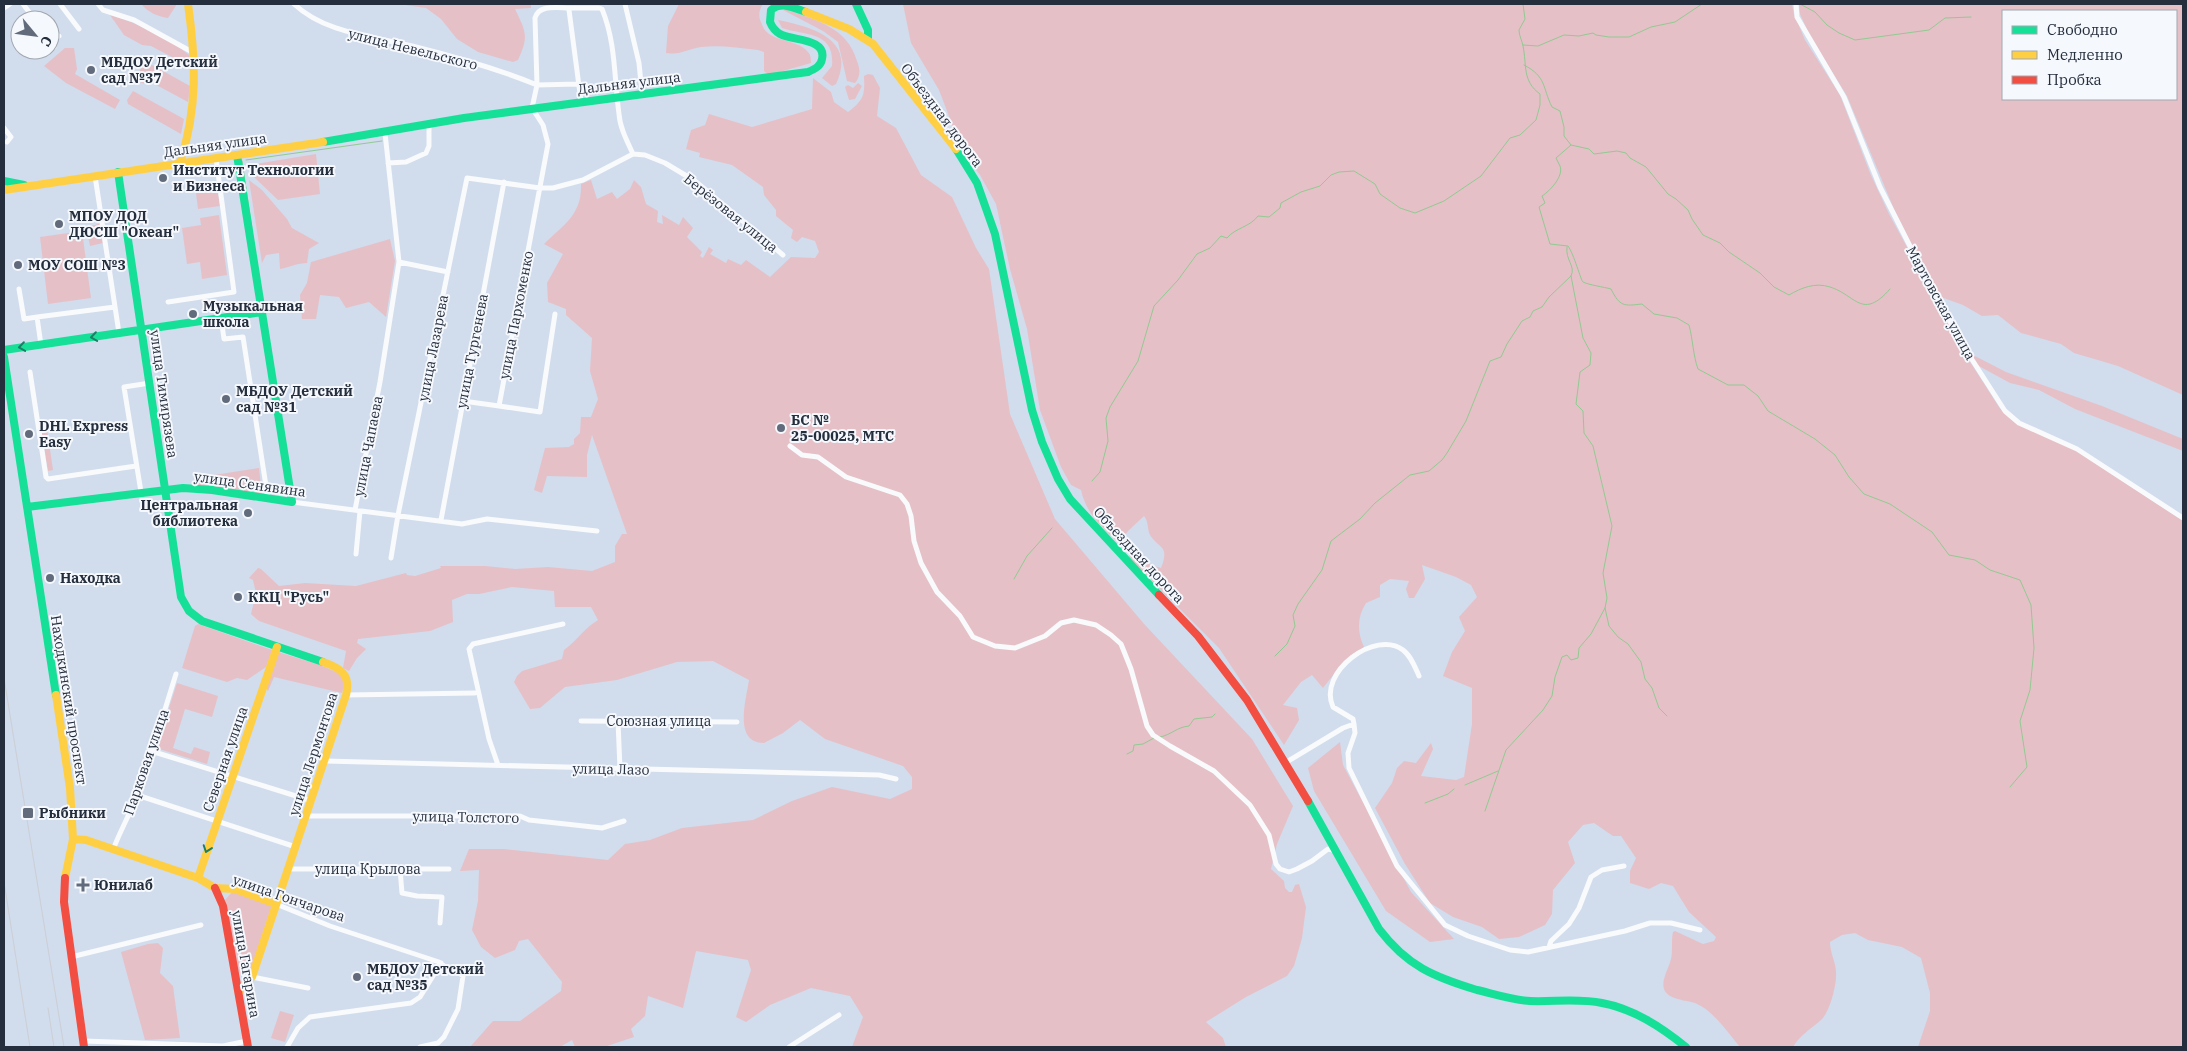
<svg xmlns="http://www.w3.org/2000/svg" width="2187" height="1051" font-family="'IBM Plex Serif',serif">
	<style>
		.green { fill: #e6c0c7; fill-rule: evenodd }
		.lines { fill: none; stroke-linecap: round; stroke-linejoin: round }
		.stream { stroke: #91ca92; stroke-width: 1 }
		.street { stroke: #f8fafc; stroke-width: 5 }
		.fast { stroke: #16e098; stroke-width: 8 }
		.slow { stroke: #ffcf43; stroke-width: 8 }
		.jam { stroke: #f24e42; stroke-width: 8 }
		.rail { stroke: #cccfd4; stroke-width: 1 }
		.oneway { stroke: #1e7e66 }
		.poi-dot { fill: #616b7b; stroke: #f5f8fc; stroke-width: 2 }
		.labels { text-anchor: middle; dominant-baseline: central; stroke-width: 4; stroke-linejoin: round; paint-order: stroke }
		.street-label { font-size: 14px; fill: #252e3d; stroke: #f5f8fc }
		.poi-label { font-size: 14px; font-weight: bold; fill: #252e3d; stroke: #f5f8fc; text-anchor: start }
	</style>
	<rect width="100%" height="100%" fill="#d1dced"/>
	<path class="green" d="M 141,4 L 177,4 L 168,18 C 157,16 149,13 141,4 Z
		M 398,4 L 531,4 L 531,8 L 515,9 C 526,32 529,36 518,60 L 513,62 L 478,52 L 457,39 L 441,19 L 426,8 Z
		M 679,4 L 763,4 C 759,10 758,16 761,22 C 767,44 796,37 808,52 C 811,55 811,60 811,63 L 769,75 L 764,71 L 764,52 L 758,50 C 739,48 720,45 701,47 C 688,49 681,55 666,53 L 668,26 Z
		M 903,4 L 1792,4 L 1794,14 L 1805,40 L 1840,95 L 1870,173 L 1889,214 L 1967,357 L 1999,407 L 2008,417 L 2020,425 L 2076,450 L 2183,521 L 2183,1047 L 1918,1047 L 1930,1011 L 1930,993 L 1921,958 L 1902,947 L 1868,940 L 1855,933 L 1842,935 L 1830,942 C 1830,953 1836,963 1836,972 C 1837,984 1830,1012 1821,1020 C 1811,1029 1800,1035 1793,1047 L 1740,1047 C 1728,1033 1713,1010 1695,1003 C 1686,1000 1668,1000 1664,989 C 1661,980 1669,968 1671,959 C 1673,950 1671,940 1673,932 L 1675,931 L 1703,944 L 1714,941 L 1716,937 L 1689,912 L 1673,886 L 1661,883 L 1649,889 L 1630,883 L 1630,871 L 1636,858 L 1621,836 L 1613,836 L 1594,823 L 1583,825 L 1568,842 L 1575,863 L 1553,890 L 1552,914 L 1545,925 L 1519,937 L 1499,939 L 1482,927 L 1453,917 L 1430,903 L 1405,864 L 1375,808 L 1392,783 L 1397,768 L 1404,761 L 1416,763 L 1431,743 L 1433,749 L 1421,776 L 1456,780 L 1464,777 L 1472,724 L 1472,688 L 1443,676 L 1452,652 L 1465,631 L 1459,617 L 1477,597 L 1471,585 L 1456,577 L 1422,565 L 1425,579 L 1414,598 L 1409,598 L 1406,589 L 1409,581 L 1390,579 L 1380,585 L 1380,597 L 1366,603 C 1357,617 1357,632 1364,647 L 1341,665 L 1323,688 L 1312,675 L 1301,682 L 1283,705 L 1297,708 L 1299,720 L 1284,745 L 1219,648 L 1129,558 L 1130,551 L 1146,563 L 1161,568 C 1170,545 1159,549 1150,535 C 1147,529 1149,522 1144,516 L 1128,531 L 1119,543 C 1102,528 1086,513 1081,490 L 1071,485 L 1061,467 L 1040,410 L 1027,329 L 1010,269 L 996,204 L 980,175 L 955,142 L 952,124 L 939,90 L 911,43 Z
		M 1799,4 L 2183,4 L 2183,395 L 2118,366 L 2074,353 L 2061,344 L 2021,333 L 1998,315 L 1982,316 L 1963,305 L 1938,296 L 1894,209 L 1847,96 L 1809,34 L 1800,14 ZM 2003,11 L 2176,11 L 2176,99 L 2003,99 Z
		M 783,10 L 788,10 C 817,21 847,27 857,61 C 860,69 861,76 855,83 L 847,81 L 838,42 L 823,31 Z
		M 110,15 C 137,23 168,37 189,55 L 190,62 L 187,65 L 151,46 L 142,45 L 124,35 Z
		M 778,20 C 812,27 857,39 836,84 L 832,86 L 822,78 L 832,66 C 835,31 806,36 782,28 Z
		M 65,48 L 74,48 L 77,69 L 75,74 L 120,100 L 115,109 L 66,83 L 44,66 Z
		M 143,60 L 190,86 L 188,102 L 149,81 L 145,84 L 137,81 Z
		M 868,74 L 873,75 L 880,88 L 877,116 L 896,128 L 921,175 L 952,197 L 976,248 L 989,269 L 1010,414 L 1055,519 L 1145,625 L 1252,739 L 1293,806 L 1277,844 L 1271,869 L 1284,881 L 1285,888 L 1289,892 L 1292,892 L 1295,885 L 1299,884 L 1306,907 L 1302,938 L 1294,966 L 1287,976 L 1246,997 L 1206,1022 L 1223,1038 L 1226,1047 L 852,1047 L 863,1017 L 850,996 L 811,988 L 770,1005 L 746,1022 L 736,1017 L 751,970 L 748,960 L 696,951 L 683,1008 L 648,996 L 645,1016 L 631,1029 L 634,1037 L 604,1047 L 575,1047 L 572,1040 L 560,1047 L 470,1047 L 493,1021 L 520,1021 L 561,991 L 562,982 L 528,939 L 519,941 L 515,950 L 495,958 L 481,947 L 472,930 L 478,901 L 479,870 L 460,871 L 469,849 L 504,849 L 608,860 L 625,844 L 650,840 L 682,828 L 753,820 L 792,801 L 832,787 L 890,799 L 912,789 L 912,777 L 903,766 L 825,739 L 800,720 L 783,733 L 764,743 C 733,743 746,700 749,680 L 713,661 L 677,662 L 617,680 L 565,687 L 540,708 L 530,709 L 514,682 L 517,676 L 522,671 L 562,659 L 564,650 C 578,640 582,630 598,620 L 591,607 L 555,607 L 554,591 L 512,587 L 479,594 L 467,594 L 452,600 L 453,622 L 430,631 L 358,639 L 357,643 L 366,649 L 357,658 L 349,671 L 343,668 L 346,651 L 259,621 L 251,614 L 256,593 L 253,580 L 249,578 L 258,568 L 261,569 L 279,586 L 305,583 L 356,586 L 406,573 L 407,575 L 415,576 L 441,568 L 440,566 L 485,566 L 515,569 L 548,567 L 592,571 L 615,562 L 615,546 L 622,534 L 627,534 L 592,435 L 587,455 L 587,477 L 547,476 L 542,493 L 534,490 L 545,448 L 569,447 L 574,444 L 574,439 L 580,433 L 581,417 L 591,417 L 598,399 L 590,371 L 592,338 L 566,315 L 566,309 L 548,302 L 547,283 L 563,254 L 544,244 C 564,224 582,215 581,184 L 591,180 L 597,199 L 612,192 L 617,199 L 630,189 L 634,180 L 641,187 L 646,204 L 658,211 L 657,222 L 663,224 L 662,215 L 679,225 L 683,217 L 693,228 L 687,237 L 702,252 L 700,256 L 703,258 L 709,247 L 713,250 L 710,254 L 726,263 L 728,259 L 741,265 L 746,260 L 770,277 L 791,257 L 815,258 L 819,252 L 815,241 L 802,237 L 797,242 L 791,238 L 793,230 L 776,216 L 776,210 L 764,195 L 763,187 L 732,165 L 699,157 L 700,153 L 686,149 L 691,130 L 705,125 L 709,114 L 752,127 L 812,109 L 813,78 L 831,92 L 834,102 L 848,112 C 864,100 865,95 864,76 Z
		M 858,83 L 862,86 L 855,99 L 849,100 L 845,87 L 848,85 L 853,88 Z
		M 133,91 L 184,119 L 181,134 L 128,104 L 127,100 Z
		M 316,154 L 320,194 L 278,200 L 253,176 L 250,165 Z
		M 249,180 L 262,190 L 287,219 L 292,228 L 319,243 L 309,249 L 307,263 C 298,263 290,267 280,269 L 279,253 L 266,255 L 262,263 Z
		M 217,186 L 220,206 L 198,209 L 196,193 L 211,191 L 210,187 Z
		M 219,215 L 227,275 L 202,279 L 200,262 L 187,264 L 182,228 L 201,225 L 200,218 Z
		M 99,224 L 103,243 L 90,246 L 86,227 Z
		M 82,231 L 91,298 L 48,304 L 40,237 Z
		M 390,239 L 395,261 L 386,317 L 369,302 L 346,308 L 339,297 L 320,295 L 316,319 L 302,319 L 300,295 L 307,283 L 311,262 Z
		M 1971,354 L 2006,372 L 2102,406 L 2183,439 L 2183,451 L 2075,409 L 2039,390 L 2010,383 L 1977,365 Z
		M 47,429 L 53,470 L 48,471 L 41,430 Z
		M 259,468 L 262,495 L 195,486 L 194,478 Z
		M 198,624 L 272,650 L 266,667 L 247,680 L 237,678 L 227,682 L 182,668 L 195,626 Z
		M 278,652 L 320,665 L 341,674 L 345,683 L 342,693 L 274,677 L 268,691 L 266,688 Z
		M 177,683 L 218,696 L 212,717 L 185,709 L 173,748 L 191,754 L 194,747 L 210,752 L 207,764 L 156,748 Z
		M 1340,742 L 1343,765 L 1411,892 L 1454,939 L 1430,942 L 1386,911 L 1314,791 L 1308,768 Z
		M 233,891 L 272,905 L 249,975 L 240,974 L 238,969 L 225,900 Z
		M 158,943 L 163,948 L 160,973 L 173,986 L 180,1038 L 145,1040 L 121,952 L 148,944 Z
		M 280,1011 L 294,1015 L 285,1042 L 271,1038 Z"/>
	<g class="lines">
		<path class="stream" d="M 1800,4 L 1815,12 L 1827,25 L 1839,33 L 1855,40 L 1929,30 L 1945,18 L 1971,17
			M 1523,45 L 1538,46 L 1564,35 L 1579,36 L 1593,33 L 1596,35 L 1609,37 L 1629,37 L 1651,27 L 1675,22 L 1702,4
			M 1524,65 C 1547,77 1542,87 1552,107 L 1560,111 L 1564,127 L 1564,136 L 1571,145 L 1556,158 C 1557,161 1559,163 1560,166 C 1564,176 1550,191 1542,196 L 1545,203 L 1539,207 L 1550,244 L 1568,246 C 1574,254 1581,281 1583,282 C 1589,285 1604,287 1611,289 C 1620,307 1624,306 1642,304 L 1654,314 L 1677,318 L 1689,325 C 1693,340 1693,355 1698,369 L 1728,385 L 1744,385 L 1758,396 L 1768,411 L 1815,439 L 1835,455 L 1849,477 L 1864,494 L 1890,504 L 1932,532 L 1949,555 L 1975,560 L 1990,570 L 2020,580 L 2031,605 L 2034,648 L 2030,690 L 2020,721 L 2027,767 L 2010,787
			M 1571,145 L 1589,149 L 1594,154 L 1617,151 L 1626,153 L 1630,158 L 1646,167 L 1668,194 L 1676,199 L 1688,210 L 1692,219 L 1703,235 L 1720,243 L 1729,252 L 1760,273 L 1774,287 L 1789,295 C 1801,288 1815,282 1830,287 C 1856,295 1862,321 1890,289
			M 246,160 L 382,141
			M 242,161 L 252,229
			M 1571,276 L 1583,338 L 1591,353 L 1590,365 L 1580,372 L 1576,404 L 1583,411 L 1584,433 L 1593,446 L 1612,526 L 1603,573 L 1607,598 L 1605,608 L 1609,626 L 1618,637 L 1628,644 L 1641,662 L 1645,679 L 1652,688 L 1659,708 L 1667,716
			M 1092,481 L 1100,472 L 1108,441 L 1106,418 L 1110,407 L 1138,361 L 1154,306 L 1178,280 L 1197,254 L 1210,248 L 1221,236 L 1227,238 C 1235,228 1250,227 1258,216 L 1269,217 L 1280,208 L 1281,203 L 1301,192 L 1320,186 L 1331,175 L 1339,172 L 1354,171 L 1375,184 L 1380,194 L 1400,208 L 1415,213 L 1444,201 L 1481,176 L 1510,138 L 1520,135 L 1536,120 L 1540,105 L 1540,94 C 1522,81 1527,65 1523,46 C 1522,40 1519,36 1519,30 L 1525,19 L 1523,4
			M 1014,579 L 1027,556 L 1052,528
			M 1275,656 L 1287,644 L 1295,626 L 1293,615 L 1298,604 L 1322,570 L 1331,541 L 1360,519 L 1375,503 L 1410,475 L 1429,471 L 1442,460 L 1447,453 L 1466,421 L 1490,361 L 1501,357 L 1507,344 L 1522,321 L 1530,317 L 1533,311 L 1542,307 L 1549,297 L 1571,276 C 1576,266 1565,260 1567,247
			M 1160,737 C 1171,735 1177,727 1189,726 L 1194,719 L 1212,717 L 1215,714
			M 1127,754 L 1133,751 L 1134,745 L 1143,744 L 1154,738
			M 1465,785 L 1498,771
			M 1425,803 L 1448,794 L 1454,789
			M 1485,811 L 1506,750 L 1543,710 L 1552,696 L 1555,677 L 1562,657 L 1567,655 L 1571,660 L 1578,658 L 1579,648 L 1591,634 L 1605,608"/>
		<path class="street" d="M 23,4 L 35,20
			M 60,4 L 79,29
			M 98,4 L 103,10 L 134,20 L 194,53
			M 294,4 C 326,34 374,36 416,47 C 456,57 498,69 537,85 L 532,108 L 543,125 L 548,144 L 499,406 L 463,401
			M 625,4 L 639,63 L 642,93
			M 1796,4 L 1797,17 L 1844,97 L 1880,187 L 1916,258 L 1962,344 L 2005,411 L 2019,423 L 2077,449 L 2183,518
			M 4,8 L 10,4
			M 569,8 C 558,8 539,4 535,18 L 537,85 L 578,84
			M 50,40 L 59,36
			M 52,40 L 54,47
			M 581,101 L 569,10 L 569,8 L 599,8 L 602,9 C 616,43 614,78 619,114 C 620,128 627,141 633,154
			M 4,128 L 11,137 L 7,142
			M 388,163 L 406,162 L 426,153 L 429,146 L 429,125
			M 95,176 L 119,333
			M 399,262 L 448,272
			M 19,289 L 24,319 L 37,317 L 41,345
			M 168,302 L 234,292 L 216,158
			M 37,317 L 115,307
			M 221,318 L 224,339 L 243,337 L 268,499
			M 30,372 L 46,477 L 48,479 L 136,466
			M 499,406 L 540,412 L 555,314
			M 790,446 L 802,455 L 818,457 L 846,477 L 900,495 L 907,504 L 911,516 L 914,541 L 921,563 L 937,592 L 960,616 L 973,637 L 995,646 L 1015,648 L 1045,636 L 1061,623 L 1074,620 L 1096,625 L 1111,635 L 1121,644 L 1131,669 L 1147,726 L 1153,735 L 1170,746 L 1214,771 L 1250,805 L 1269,835 L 1276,864 L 1280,869 L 1289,872 L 1297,869 L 1312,861 L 1328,849 L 1337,851
			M 141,492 L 124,387 L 150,383
			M 292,502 L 462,524 L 487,519 L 597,531
			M 355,510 L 380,382 L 399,262 L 385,133
			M 441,520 L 504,182
			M 356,554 L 360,511
			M 391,558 L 398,515 L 467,178 L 540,188 L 553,188 L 583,180 L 633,154 L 645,155 L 665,163 L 695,181 L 783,255
			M 346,695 L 475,693
			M 581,721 L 737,722
			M 618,721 L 620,769
			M 1354,724 L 1353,719 L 1333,707 C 1317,672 1376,629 1403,650 C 1411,656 1415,667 1419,676
			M 151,751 L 312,801
			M 325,761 L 879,775 L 896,779
			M 1285,763 L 1343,728 L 1354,724 L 1355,733 L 1348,753 L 1349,768 L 1397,866 L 1445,925 L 1468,936 L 1510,950 L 1528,952 L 1625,931 L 1650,923 L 1671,923 L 1700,930
			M 498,765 L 489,739 L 469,649 L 473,644 L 563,624
			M 137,795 L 296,847
			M 306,816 L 520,816 L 529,820 L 602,828 L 624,821
			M 113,850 C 120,831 129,816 136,798 C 151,757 163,715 176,674
			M 288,869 L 449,869
			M 400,869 L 402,893 L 417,896 L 442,897 L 440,923
			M 276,904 L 330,926 L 439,962 L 449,970 L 458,972 L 463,976 L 458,1009 L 444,1037 L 438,1043 L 420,1047
			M 1549,947 L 1551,941 L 1569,924 L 1579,908 L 1591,877 L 1602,870 L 1624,866
			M 71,957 L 201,925
			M 252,977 L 308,988
			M 84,1041 L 223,1046 L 247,1041
			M 287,1047 L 298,1028 L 310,1017 L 411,1003 L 420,997 L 441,963
			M 789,1047 L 839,1015"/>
		<path class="fast" d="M 856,4 L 868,30 L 868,39
			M 323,142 L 464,118 L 808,72 C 815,69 821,66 822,59 C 827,38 792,41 780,34 C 775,31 772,27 770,22 L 771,10 C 782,1 794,8 806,12
			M 956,149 L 977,183 L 995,234 L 1032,410 L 1042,442 L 1058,479 L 1070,499 L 1159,595
			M 118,172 L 181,597 L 189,611 L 202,621 L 323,662
			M 4,181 L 24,185
			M 4,350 L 262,312
			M 4,357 L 56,695
			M 27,507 L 183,488 L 212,490 L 292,502 L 237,155
			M 1308,801 L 1379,929 C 1407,966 1434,977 1477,990 C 1494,994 1512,1000 1530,1001 C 1554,1002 1578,998 1602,1003 C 1634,1009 1661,1027 1686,1047"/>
		<path class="slow" d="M 806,12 L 849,29 L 873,44 L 956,149
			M 180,163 C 198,107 196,61 188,4
			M 4,190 L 323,142
			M 56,695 L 70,788 L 73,839 L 65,878
			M 73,839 L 86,840 L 198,878 L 215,888 L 235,889 L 276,904
			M 198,878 L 277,647
			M 239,992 L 252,977 L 346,695 C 351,675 341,668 323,662"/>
		<path class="jam" d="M 1159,595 L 1198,636 L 1247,700 L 1308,801
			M 65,878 L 64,902 L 84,1047
			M 215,888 L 223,906 L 248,1047"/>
		<path class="rail" d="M 4,678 L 64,1047
			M 4,882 L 30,1047
			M 48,1008 L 54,1047"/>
	</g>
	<defs><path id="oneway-chevron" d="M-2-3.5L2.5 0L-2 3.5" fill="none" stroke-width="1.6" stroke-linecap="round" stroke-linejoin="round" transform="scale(1.25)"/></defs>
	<g class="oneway">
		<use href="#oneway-chevron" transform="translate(94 337) rotate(172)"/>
		<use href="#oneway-chevron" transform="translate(22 347) rotate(172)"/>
		<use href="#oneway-chevron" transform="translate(207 849) rotate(109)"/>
	</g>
	<g class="poi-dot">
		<circle cx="91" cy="70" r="5"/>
		<circle cx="163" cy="178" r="5"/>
		<circle cx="59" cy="224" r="5"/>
		<circle cx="18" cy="265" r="5"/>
		<circle cx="193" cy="314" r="5"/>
		<circle cx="226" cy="399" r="5"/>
		<circle cx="781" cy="428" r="5"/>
		<circle cx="29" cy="434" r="5"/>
		<circle cx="248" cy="513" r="5"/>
		<circle cx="50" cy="578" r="5"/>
		<circle cx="238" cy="597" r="5"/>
		<rect x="22" y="807" width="12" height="12" rx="2.5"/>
		<path d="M80.5 877.5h5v5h5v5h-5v5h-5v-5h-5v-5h5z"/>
		<circle cx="357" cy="977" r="5"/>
	</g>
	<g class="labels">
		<g class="street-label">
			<text transform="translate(413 49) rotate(14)">улица Невельского</text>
			<text transform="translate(629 83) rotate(-7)">Дальняя улица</text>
			<text transform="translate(942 115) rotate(53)">Объездная дорога</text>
			<text transform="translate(215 145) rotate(-8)">Дальняя улица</text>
			<text transform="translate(731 213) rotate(39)">Берёзовая улица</text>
			<text transform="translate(1941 303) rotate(61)">Мартовская улица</text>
			<text transform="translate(516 315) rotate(-79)">улица Пархоменко</text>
			<text transform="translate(433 348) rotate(-79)">улица Лазарева</text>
			<text transform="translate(472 351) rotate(-79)">улица Тургенева</text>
			<text transform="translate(164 394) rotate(82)">улица Тимирязева</text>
			<text transform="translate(368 446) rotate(-79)">улица Чапаева</text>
			<text transform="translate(250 484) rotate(8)">улица Сенявина</text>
			<text transform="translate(1139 555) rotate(47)">Объездная дорога</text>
			<text transform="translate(69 700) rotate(81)">Находкинский проспект</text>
			<text x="659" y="721">Союзная улица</text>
			<text transform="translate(313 754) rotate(-72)">улица Лермонтова</text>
			<text transform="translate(225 759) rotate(-71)">Северная улица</text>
			<text transform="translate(146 762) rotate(-71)">Парковая улица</text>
			<text transform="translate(611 769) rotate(1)">улица Лазо</text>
			<text transform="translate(466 817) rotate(1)">улица Толстого</text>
			<text x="368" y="869">улица Крылова</text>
			<text transform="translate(289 898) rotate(19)">улица Гончарова</text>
			<text transform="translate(246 964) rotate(80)">улица Гагарина</text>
		</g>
		<g class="poi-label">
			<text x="101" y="62">МБДОУ Детский<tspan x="101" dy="16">сад №37</tspan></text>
			<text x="173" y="170">Институт Технологии<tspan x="173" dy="16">и Бизнеса</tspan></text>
			<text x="69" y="216">МПОУ ДОД<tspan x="69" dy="16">ДЮСШ "Океан"</tspan></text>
			<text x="28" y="265">МОУ СОШ №3</text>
			<text x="203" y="306">Музыкальная<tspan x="203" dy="16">школа</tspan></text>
			<text x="236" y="391">МБДОУ Детский<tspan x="236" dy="16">сад №31</tspan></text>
			<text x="791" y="420">БС №<tspan x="791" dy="16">25-00025, МТС</tspan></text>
			<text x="39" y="426">DHL Express<tspan x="39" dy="16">Easy</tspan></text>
			<text x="238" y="505" text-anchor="end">Центральная<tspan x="238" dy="16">библиотека</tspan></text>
			<text x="60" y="578">Находка</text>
			<text x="248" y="597">ККЦ "Русь"</text>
			<text x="39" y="813">Рыбники</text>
			<text x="94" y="885">Юнилаб</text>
			<text x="367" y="969">МБДОУ Детский<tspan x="367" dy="16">сад №35</tspan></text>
		</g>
	</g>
	<rect width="2187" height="1051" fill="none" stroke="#252e3d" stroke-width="10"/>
	<rect x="2002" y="10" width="175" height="90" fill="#f5f8fc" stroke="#a2a7b0"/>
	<rect x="2012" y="26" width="25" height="8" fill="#16e098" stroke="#a2a7b0"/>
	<text x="2047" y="35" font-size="15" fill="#252e3d">Свободно</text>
	<rect x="2012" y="51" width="25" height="8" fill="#ffcf43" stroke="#a2a7b0"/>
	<text x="2047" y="60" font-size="15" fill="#252e3d">Медленно</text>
	<rect x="2012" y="76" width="25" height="8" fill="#f24e42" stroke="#a2a7b0"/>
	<text x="2047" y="85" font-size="15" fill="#252e3d">Пробка</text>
	<g transform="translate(35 35) rotate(119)"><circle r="24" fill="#f5f8fc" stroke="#a2a7b0"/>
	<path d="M0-4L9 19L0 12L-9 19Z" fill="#616b7b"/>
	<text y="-8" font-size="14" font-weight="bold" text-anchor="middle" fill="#252e3d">С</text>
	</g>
</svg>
